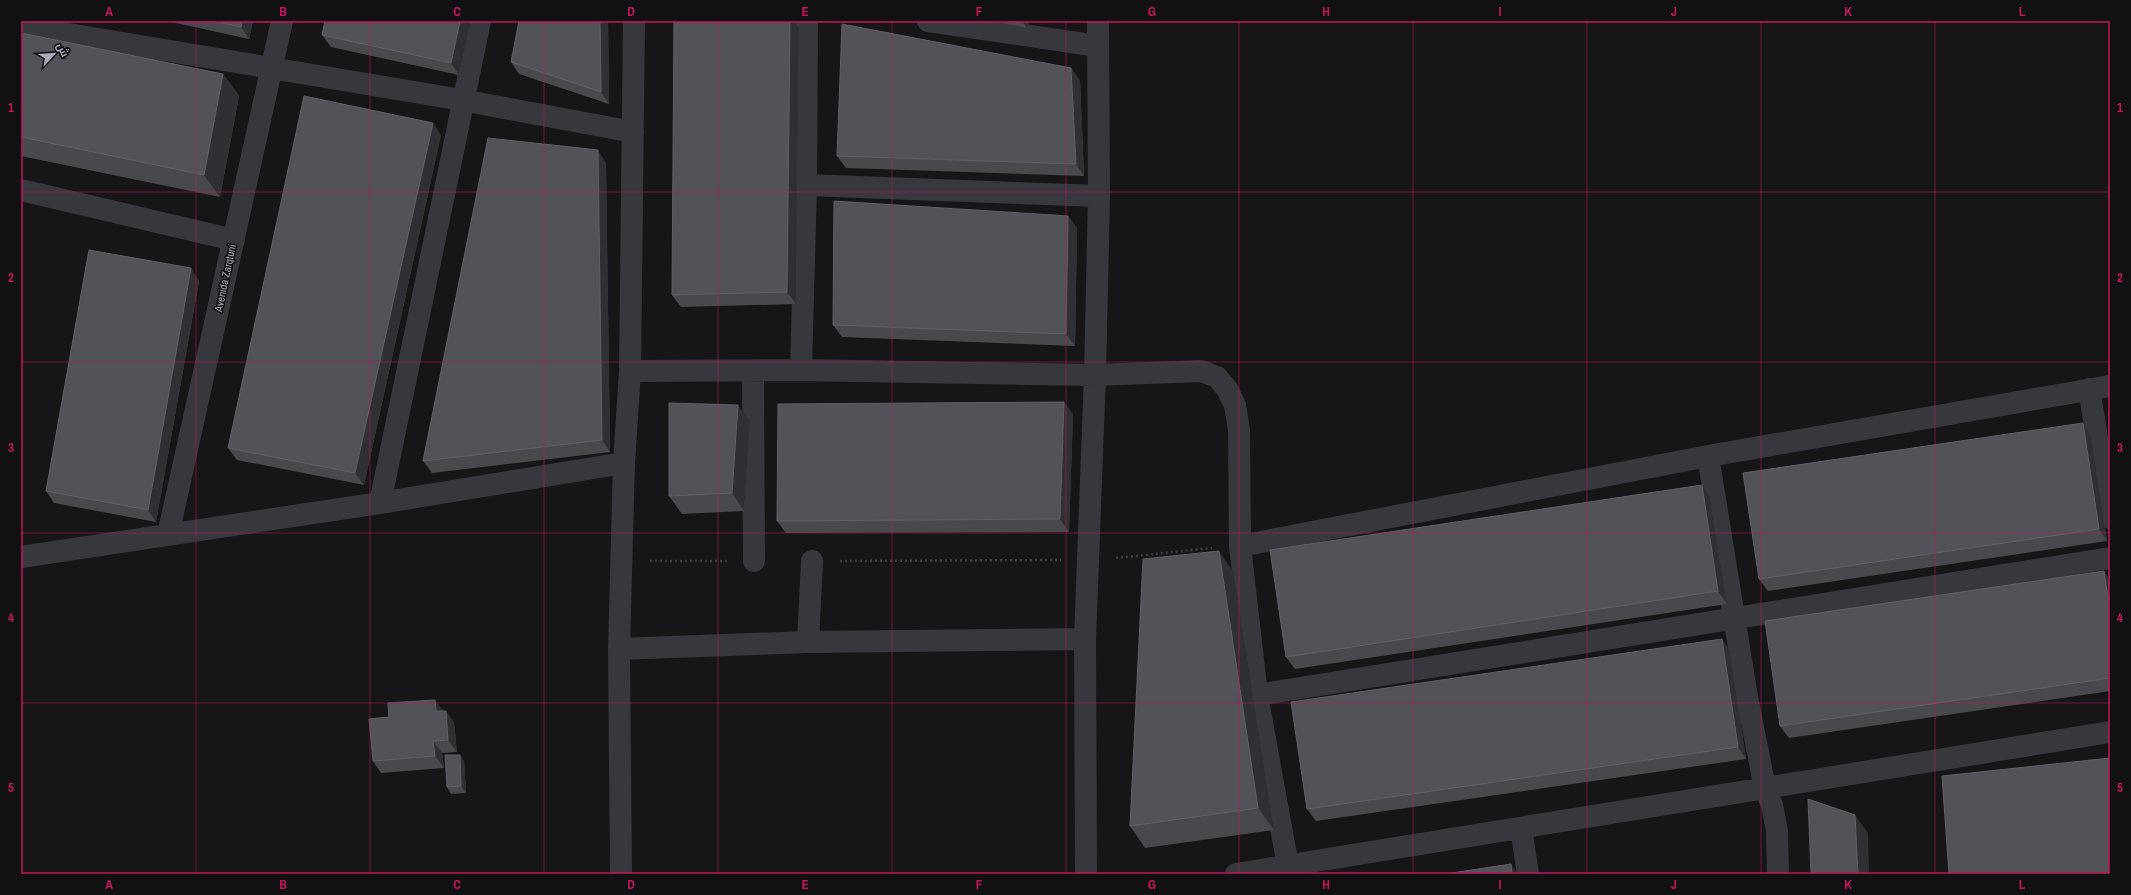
<svg xmlns="http://www.w3.org/2000/svg" width="2131" height="895" font-family="'Archivo Narrow',Cairo,sans-serif">
	<style>
		.lines { fill: none; stroke-linecap: round; stroke-linejoin: round }
		.path { stroke: #3d3f44; stroke-width: 2.5; stroke-dasharray: 2 3; stroke-linecap: butt }
		.street { stroke: #37383d; stroke-width: 22 }
		.wall { fill: #47494d }
		.shaded-wall { fill: #2f3033 }
		.building { fill: #525359; stroke: #5f6168 }
		.grid { fill: none; stroke: #c2185b; stroke-width: 1; stroke-opacity: 0.55 }
		.labels { text-anchor: middle; dominant-baseline: central; stroke-width: 3; stroke-linejoin: round; paint-order: stroke }
		.street-label { font-size: 11px; fill: #a8adb8; stroke: #111113 }
		.neatline { fill: none; stroke: #c2185b; stroke-width: 1.5 }
		.grid-label { font-size: 13px; text-anchor: middle; font-weight: bold; fill: #c2185b }
	</style>
	<rect width="100%" height="100%" fill="#161618"/>
	<g class="lines">
		<path class="path" d="M 1116,558 L 1212,548
			M 650,561 L 727,561
			M 840,561 L 1061,560"/>
		<path class="street" d="M 928,21 L 1098,46
			M 21,26 L 462,100 L 633,132
			M 806,185 L 1099,196
			M 21,190 L 234,240
			M 801,370 L 806,185 L 807,21
			M 630,371 L 801,370 L 1095,375 L 1201,371 L 1217,377 L 1227,389 L 1235,405 L 1239,430 L 1240,546 L 1257,695 L 1288,866
			M 753,372 L 754,561
			M 2089,389 L 2110,518
			M 1708,456 L 1747,697 L 1765,788 L 1772,805 L 1777,831 L 1778,874
			M 380,503 L 480,21
			M 168,535 L 282,21
			M 1240,546 L 1708,456 L 2110,386
			M 21,557 L 380,503 L 624,463
			M 808,642 L 812,561
			M 619,649 L 808,642 L 1085,639
			M 1257,695 L 2110,558
			M 1521,828 L 1528,874
			M 621,874 L 619,649 L 624,463 L 630,371 L 634,21
			M 1086,874 L 1085,639 L 1095,375 L 1099,196 L 1098,21
			M 1236,874 L 2110,732"/>
	</g>
	<path class="wall" d="M 167,21 L 253,21 L 249,39 Z
		M 471,21 L 459,75 L 331,47 L 322,35 Z
		M 608,21 L 609,104 L 519,74 L 511,62 Z
		M 674,21 L 794,21 L 799,28 L 796,304 L 681,307 L 672,295 Z
		M 991,21 L 1029,21 L 1027,28 Z
		M 21,33 L 223,74 L 239,96 L 220,197 L 21,156 Z
		M 1080,80 L 1084,176 L 846,168 L 837,156 Z
		M 441,135 L 364,485 L 237,460 L 228,448 Z
		M 606,163 L 610,452 L 432,473 L 423,461 Z
		M 1068,216 L 1077,228 L 1075,346 L 842,337 L 833,325 Z
		M 199,281 L 156,522 L 54,503 L 46,491 Z
		M 1073,414 L 1069,532 L 786,533 L 777,521 Z
		M 750,422 L 744,511 L 682,514 L 669,496 Z
		M 2083,423 L 2091,435 L 2107,541 L 1768,591 L 1759,579 Z
		M 1710,497 L 1727,604 L 1295,669 L 1286,657 Z
		M 1234,573 L 1274,830 L 1145,848 L 1130,826 Z
		M 2110,580 L 2110,691 L 1789,738 L 1780,726 Z
		M 1722,639 L 1730,652 L 1746,759 L 1316,821 L 1307,809 Z
		M 446,711 L 454,723 L 457,752 L 442,753 L 444,768 L 381,773 L 373,761 L 389,717 Z
		M 464,761 L 466,793 L 451,794 L 447,787 Z"/>
	<path class="shaded-wall" d="M 242,21 L 253,21 L 249,39 L 241,27 Z
		M 460,21 L 471,21 L 459,75 L 451,63 Z
		M 600,21 L 608,21 L 609,104 L 601,92 Z
		M 790,21 L 794,21 L 799,28 L 796,304 L 787,292 Z
		M 1022,21 L 1029,21 L 1027,28 Z
		M 1071,68 L 1080,80 L 1084,176 L 1076,164 Z
		M 223,74 L 239,96 L 220,197 L 204,175 Z
		M 433,123 L 441,135 L 364,485 L 355,473 Z
		M 598,150 L 606,163 L 610,452 L 602,440 Z
		M 1068,216 L 1077,228 L 1075,346 L 1066,334 Z
		M 191,268 L 199,281 L 156,522 L 148,510 Z
		M 1064,402 L 1073,414 L 1069,532 L 1060,519 Z
		M 738,405 L 750,422 L 744,511 L 732,493 Z
		M 2083,423 L 2091,435 L 2107,541 L 2099,529 Z
		M 1702,485 L 1710,497 L 1727,604 L 1718,591 Z
		M 1219,551 L 1234,573 L 1274,830 L 1258,808 Z
		M 2104,571 L 2110,580 L 2110,611 Z
		M 1722,639 L 1730,652 L 1746,759 L 1738,747 Z
		M 435,700 L 444,712 L 436,711 Z
		M 446,711 L 454,723 L 457,752 L 448,740 Z
		M 433,741 L 442,753 L 444,768 L 435,756 Z
		M 460,755 L 464,761 L 466,793 L 461,786 Z
		M 1855,815 L 1868,833 L 1869,874 L 1858,874 Z
		M 1511,864 L 1518,874 L 1512,874 Z"/>
	<path class="building" d="M 214,21 L 242,21 L 241,27 Z
		M 325,21 L 460,21 L 451,63 L 322,35 Z
		M 519,21 L 600,21 L 601,92 L 511,62 Z
		M 674,21 L 790,21 L 787,292 L 672,295 Z
		M 842,24 L 1071,68 L 1076,164 L 837,156 Z
		M 21,33 L 223,74 L 204,175 L 21,137 Z
		M 304,96 L 433,123 L 355,473 L 228,448 Z
		M 488,138 L 598,150 L 602,440 L 423,461 Z
		M 834,201 L 1068,216 L 1066,334 L 833,325 Z
		M 89,250 L 191,268 L 148,510 L 46,491 Z
		M 1064,402 L 1060,519 L 777,521 L 778,404 Z
		M 669,403 L 738,405 L 732,493 L 669,496 Z
		M 2083,423 L 2099,529 L 1759,579 L 1743,473 Z
		M 1702,485 L 1718,591 L 1286,657 L 1270,550 Z
		M 1219,551 L 1258,808 L 1130,826 L 1143,559 Z
		M 2104,571 L 2110,611 L 2110,678 L 1780,726 L 1765,621 Z
		M 1722,639 L 1738,747 L 1307,809 L 1291,702 Z
		M 435,700 L 436,711 L 446,711 L 448,740 L 433,741 L 435,756 L 373,761 L 369,719 L 389,717 L 388,703 Z
		M 445,755 L 460,755 L 461,786 L 447,787 Z
		M 2110,758 L 2110,874 L 1949,874 L 1942,776 Z
		M 1808,799 L 1855,815 L 1858,874 L 1811,874 Z
		M 1511,864 L 1512,874 L 1445,874 Z"/>
	<path class="grid" d="M 196,21 L 196,874M 370,21 L 370,874M 544,21 L 544,874M 718,21 L 718,874M 892,21 L 892,874M 1066,21 L 1066,874M 1239,21 L 1239,874M 1413,21 L 1413,874M 1587,21 L 1587,874M 1761,21 L 1761,874M 1935,21 L 1935,874M 21,192 L 2110,192M 21,362 L 2110,362M 21,533 L 2110,533M 21,703 L 2110,703"/>
	<g class="labels">
		<g class="street-label">
			<text transform="translate(225 278) rotate(-78)">Avenida Zarqtuni</text>
		</g>
	</g>
	<rect width="2131" height="895" fill="none" stroke="#111113" stroke-width="44"/>
	<g transform="translate(54 54) rotate(65)" stroke="#111113" stroke-width="3" paint-order="stroke">
	<path d="M0-3L7 15L0 10L-7 15Z" fill="#a8adb8"/>
	<text y="-6" font-size="11" font-weight="bold" text-anchor="middle" fill="#a8adb8">ش</text>
	</g>
	<rect x="22" y="22" width="2087" height="851" class="neatline"/>
	<g class="grid-label">
		<text x="109" y="16">A</text>
		<text x="283" y="16">B</text>
		<text x="457" y="16">C</text>
		<text x="631" y="16">D</text>
		<text x="805" y="16">E</text>
		<text x="979" y="16">F</text>
		<text x="1152" y="16">G</text>
		<text x="1326" y="16">H</text>
		<text x="1500" y="16">I</text>
		<text x="1674" y="16">J</text>
		<text x="1848" y="16">K</text>
		<text x="2022" y="16">L</text>
		<text x="11" y="112">1</text>
		<text x="2120" y="112">1</text>
		<text x="11" y="282">2</text>
		<text x="2120" y="282">2</text>
		<text x="11" y="452">3</text>
		<text x="2120" y="452">3</text>
		<text x="11" y="622">4</text>
		<text x="2120" y="622">4</text>
		<text x="11" y="792">5</text>
		<text x="2120" y="792">5</text>
		<text x="109" y="889">A</text>
		<text x="283" y="889">B</text>
		<text x="457" y="889">C</text>
		<text x="631" y="889">D</text>
		<text x="805" y="889">E</text>
		<text x="979" y="889">F</text>
		<text x="1152" y="889">G</text>
		<text x="1326" y="889">H</text>
		<text x="1500" y="889">I</text>
		<text x="1674" y="889">J</text>
		<text x="1848" y="889">K</text>
		<text x="2022" y="889">L</text>
	</g>
</svg>
